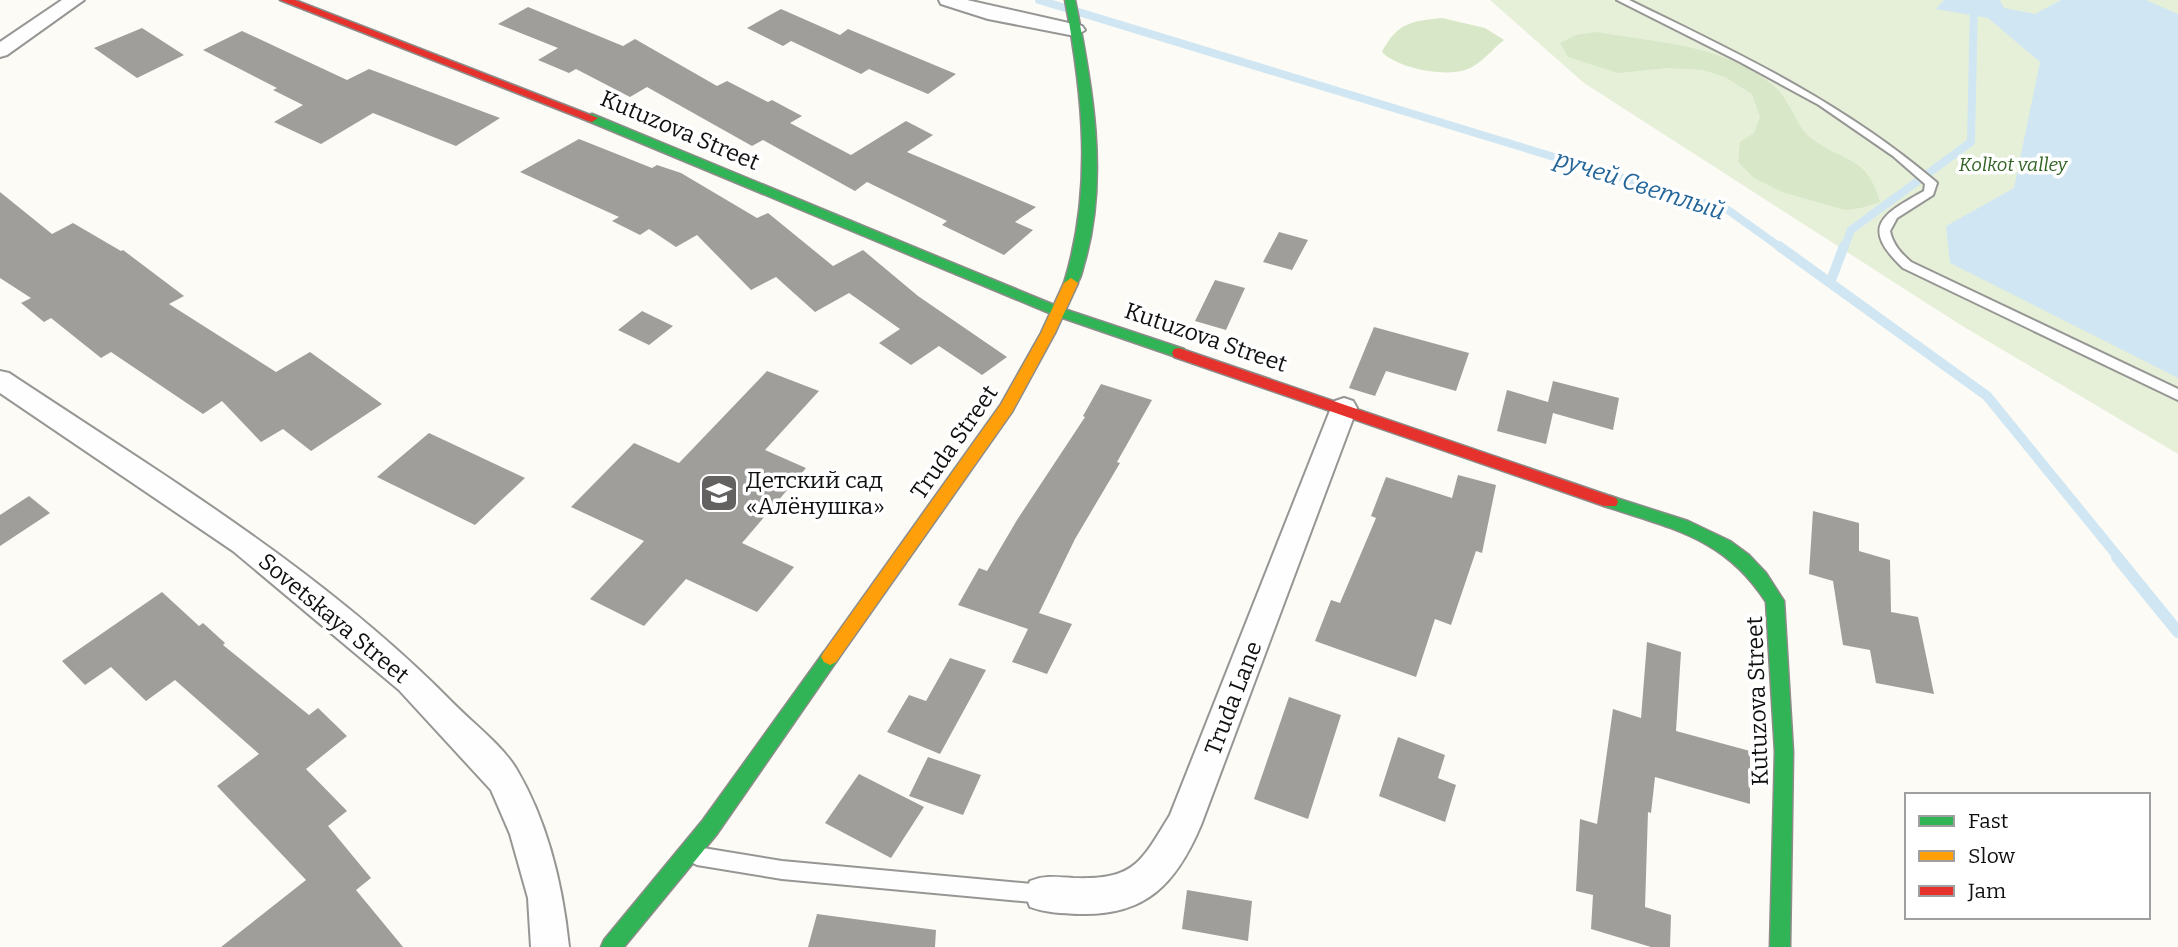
<svg xmlns="http://www.w3.org/2000/svg" width="2178" height="947" font-family="Bitter,serif">
	<style>
		.green { fill: #e6f0d8 }
		.forest { fill: #d7e7c7 }
		.water { fill: #d0e7f3 }
		.lines { fill: none; stroke-linecap: round; stroke-linejoin: round }
		.stream-far2 { stroke: #d0e7f3; stroke-width: 8 }
		.stream-far1 { stroke: #d0e7f3; stroke-width: 10 }
		.stream { stroke: #d0e7f3; stroke-width: 12 }
		.building { fill: #a09e9b }
		.lane-casing { stroke: #969694; stroke-width: 4 }
		.street-casing { stroke: #969694; stroke-width: 4 }
		.fast-casing { stroke: #8d8c8a; stroke-width: 3 }
		.slow-casing { stroke: #8d8c8a; stroke-width: 3 }
		.jam-casing { stroke: #8d8c8a; stroke-width: 3 }
		.lane { fill: #fffefe; fill-rule: evenodd }
		.street { fill: #fffefe; fill-rule: evenodd }
		.fast { fill: #30b455; fill-rule: evenodd }
		.slow { fill: #ff9f0a; fill-rule: evenodd }
		.jam { fill: #e5322d; fill-rule: evenodd }
		.labels { text-anchor: middle; dominant-baseline: central; stroke-width: 7; stroke-linejoin: round; paint-order: stroke }
		.far-park-label { font-size: 19px; font-style: italic; fill: #326425; stroke: #fff }
		.street-label { font-size: 23px; fill: #101010; stroke: #fff }
		.poi-label { font-size: 23px; fill: #101010; stroke: #fff; text-anchor: start }
		.water-label { font-size: 24px; font-style: italic; fill: #236599; stroke: #fff }
	</style>
	<rect width="100%" height="100%" fill="#fcfbf6"/>
	<path class="green" d="M 1490,0 L 2178,0 L 2178,454 L 1959,324 L 1584,83 Z"/>
	<path class="forest" d="M 1442,18 L 1485,28 L 1504,40 C 1492,49 1481,65 1465,70 C 1444,77 1397,68 1382,52 C 1397,23 1411,21 1442,18 Z
		M 1597,32 C 1657,43 1726,44 1775,87 C 1791,101 1796,127 1812,139 C 1844,162 1868,157 1880,202 L 1861,208 L 1845,210 L 1782,192 L 1754,178 L 1738,162 L 1740,142 L 1754,133 L 1760,117 L 1752,94 L 1725,77 L 1703,70 L 1667,68 L 1618,73 L 1568,57 L 1560,43 L 1576,35 Z"/>
	<path class="water" d="M 1944,0 L 2000,0 L 2004,8 L 2035,14 L 2061,0 L 2146,0 L 2178,14 L 2178,378 L 1950,263 L 1946,226 L 2014,188 L 2040,62 L 1988,18 L 1936,9 Z"/>
	<g class="lines">
		<path class="stream-far2" d="M 1039,0 L 1728,210 L 1781,248
			M 1844,248 L 1851,230 L 1971,142 L 1974,0"/>
		<path class="stream-far1" d="M 1779,246 L 1987,396 L 2119,558
			M 1830,283 L 1844,246"/>
		<path class="stream" d="M 2117,557 L 2178,632"/>
	</g>
	<path class="building" d="M 528,7 L 623,46 L 635,39 L 717,86 L 727,81 L 768,102 L 772,100 L 802,116 L 790,123 L 851,155 L 906,121 L 933,135 L 907,152 L 1036,207 L 1015,222 L 1033,230 L 1004,255 L 942,225 L 947,221 L 867,182 L 855,191 L 763,140 L 752,146 L 647,87 L 630,97 L 576,69 L 569,73 L 538,60 L 558,48 L 498,24 Z
		M 781,9 L 840,35 L 848,29 L 956,74 L 928,94 L 869,69 L 861,74 L 791,41 L 783,46 L 747,28 Z
		M 142,28 L 184,55 L 137,78 L 94,48 Z
		M 242,31 L 347,80 L 369,69 L 500,118 L 456,146 L 373,113 L 321,144 L 274,122 L 303,105 L 273,90 L 277,88 L 203,50 Z
		M 579,139 L 652,168 L 657,165 L 681,173 L 757,218 L 768,213 L 833,266 L 863,250 L 918,296 L 1007,357 L 982,375 L 939,346 L 911,365 L 879,343 L 900,329 L 849,293 L 815,312 L 776,277 L 751,290 L 697,235 L 676,247 L 649,229 L 640,235 L 612,221 L 619,217 L 520,172 Z
		M 0,192 L 52,234 L 73,223 L 121,251 L 123,250 L 184,296 L 169,304 L 276,372 L 310,352 L 382,404 L 311,451 L 283,429 L 261,442 L 222,401 L 203,414 L 111,352 L 101,358 L 51,318 L 44,322 L 21,303 L 31,298 L 0,278 Z
		M 1279,232 L 1308,240 L 1292,270 L 1263,262 Z
		M 1215,280 L 1245,288 L 1226,330 L 1195,321 Z
		M 642,311 L 673,326 L 649,345 L 618,330 Z
		M 1374,327 L 1469,353 L 1456,391 L 1386,371 L 1375,396 L 1349,388 Z
		M 767,371 L 819,391 L 765,450 L 806,468 L 742,543 L 794,567 L 757,612 L 686,579 L 644,626 L 590,599 L 644,541 L 571,507 L 634,443 L 679,463 Z
		M 1553,381 L 1619,398 L 1613,430 L 1553,413 L 1546,444 L 1497,431 L 1507,390 L 1548,402 Z
		M 1101,384 L 1152,400 L 1117,462 L 1120,463 L 1075,539 L 1039,613 L 1072,624 L 1047,674 L 1012,662 L 1028,629 L 958,605 L 979,568 L 987,571 L 1017,520 L 1085,417 L 1083,416 Z
		M 429,433 L 525,478 L 475,525 L 377,477 Z
		M 1458,475 L 1496,485 L 1482,553 L 1476,551 L 1451,625 L 1435,619 L 1416,677 L 1315,641 L 1331,600 L 1340,603 L 1376,518 L 1371,516 L 1386,477 L 1452,498 Z
		M 29,496 L 50,513 L 0,546 L 0,515 Z
		M 1813,511 L 1859,523 L 1859,551 L 1890,560 L 1891,612 L 1918,617 L 1934,694 L 1876,683 L 1870,650 L 1843,645 L 1833,581 L 1809,574 Z
		M 162,592 L 199,626 L 203,623 L 225,643 L 223,645 L 309,715 L 318,708 L 347,736 L 306,769 L 347,811 L 328,826 L 371,878 L 356,890 L 403,947 L 221,947 L 306,880 L 217,786 L 259,754 L 175,680 L 146,701 L 111,667 L 85,685 L 62,661 Z
		M 1647,642 L 1681,652 L 1676,731 L 1750,751 L 1750,804 L 1655,777 L 1651,813 L 1648,812 L 1645,907 L 1671,915 L 1670,947 L 1651,947 L 1591,929 L 1593,895 L 1576,891 L 1580,819 L 1597,824 L 1613,709 L 1641,718 Z
		M 950,658 L 986,670 L 940,754 L 887,732 L 909,695 L 926,701 Z
		M 1289,697 L 1341,715 L 1308,819 L 1254,799 Z
		M 1398,737 L 1445,755 L 1438,778 L 1456,785 L 1445,822 L 1379,796 Z
		M 928,757 L 981,775 L 963,815 L 909,796 Z
		M 859,774 L 924,807 L 891,858 L 825,823 Z
		M 1187,890 L 1252,901 L 1248,941 L 1182,929 Z
		M 817,914 L 936,930 L 935,947 L 808,947 Z"/>
	<g class="lines">
		<defs>
			<path id="lane" d="M 1617,0 L 1629,0 C 1738,53 1842,102 1935,181 L 1937,183 L 1933,195 L 1897,218 L 1890,231 C 1893,245 1901,253 1911,262 L 2178,389 L 2178,400 L 1903,268 C 1860,227 1881,215 1924,191 L 1925,184 L 1893,156 L 1819,105 L 1740,62 Z
				M 697,847 L 782,861 L 1043,885 L 1049,888 L 1052,894 L 1049,900 L 1043,903 L 782,879 L 697,865 L 691,862 L 688,856 L 691,850 Z"/>
			<path id="street" d="M 62,0 L 84,0 L 7,55 L 0,57 L 0,42 Z
				M 939,0 L 967,0 L 1082,26 L 1085,30 L 1075,36 L 988,19 L 941,4 Z
				M 0,371 L 9,373 C 163,475 325,572 455,705 C 475,725 503,746 517,770 C 548,823 563,887 569,947 L 531,947 L 528,898 L 510,834 L 491,790 L 399,690 L 233,551 L 0,393 Z
				M 1344,398 L 1353,401 L 1357,408 L 1201,825 C 1176,884 1146,916 1079,914 C 1062,913 1046,913 1030,907 L 1025,894 L 1030,881 C 1045,875 1057,877 1073,878 C 1134,880 1140,864 1170,815 L 1331,408 L 1335,401 Z"/>
			<path id="fast" d="M 1065,0 L 1075,0 C 1092,83 1109,177 1085,261 C 1082,270 1081,284 1071,288 L 1064,283 C 1093,189 1083,95 1065,0 Z
				M 592,114 L 1064,309 L 1184,349 L 1186,353 L 1179,358 L 1054,315 L 588,121 L 588,115 Z
				M 1610,496 L 1688,521 L 1730,541 L 1749,555 L 1766,573 L 1784,601 L 1793,752 L 1790,947 L 1770,947 L 1775,752 L 1766,602 C 1725,538 1673,529 1604,506 L 1602,502 L 1604,498 Z
				M 830,649 L 836,652 L 839,657 L 836,662 L 717,834 L 624,947 L 601,947 L 604,940 L 703,820 L 824,652 Z"/>
			<path id="slow" d="M 1071,278 L 1078,283 L 1055,333 L 1012,412 L 836,662 L 830,665 L 824,662 L 821,657 L 824,652 L 1001,404 L 1041,333 L 1064,283 Z"/>
			<path id="jam" d="M 280,0 L 295,0 L 598,118 L 592,122 L 588,121 Z
				M 1179,348 L 1616,498 L 1618,502 L 1616,506 L 1604,506 L 1174,357 L 1172,353 L 1174,349 Z"/>
		</defs>
		<use href="#lane" class="lane-casing"/>
		<use href="#street" class="street-casing"/>
		<use href="#fast" class="fast-casing"/>
		<use href="#slow" class="slow-casing"/>
		<use href="#jam" class="jam-casing"/>
		<use href="#lane" class="lane"/>
		<use href="#street" class="street"/>
		<use href="#fast" class="fast"/>
		<use href="#slow" class="slow"/>
		<use href="#jam" class="jam"/>
	</g>
	<defs>
		<symbol id="school-square" viewBox="-11 -11 22 22"><rect x="-9" y="-9" width="18" height="18" rx="4" fill="#636260" stroke="#fff"/><path d="M0-5L7-2L0 1L-7-2ZM-4 1L0 2.5L4 1V4Q0 6-4 4Z" fill="#fff"/></symbol>
	</defs>
	<g fill-rule="evenodd">
		<use href="#school-square" x="697" y="471" width="44" height="44"/>
	</g>
	<g class="labels">
		<g class="far-park-label">
			<text x="2013" y="164">Kolkot valley</text>
		</g>
		<g class="street-label">
			<text transform="translate(680 130) rotate(23)">Kutuzova Street</text>
			<text transform="translate(1206 337) rotate(19)">Kutuzova Street</text>
			<text transform="translate(954 442) rotate(-55)">Truda Street</text>
			<text transform="translate(334 618) rotate(40)">Sovetskaya Street</text>
			<text transform="translate(1233 698) rotate(-69)">Truda Lane</text>
			<text transform="translate(1757 701) rotate(-92)">Kutuzova Street</text>
		</g>
		<g class="poi-label">
			<text x="746" y="480">Детский сад<tspan x="746" dy="26">«Алёнушка»</tspan></text>
		</g>
		<g class="water-label">
			<text transform="translate(1640 185) rotate(18)">ручей Светлый</text>
		</g>
	</g>
	<rect x="1905" y="793" width="245" height="126" fill="#ffffff" stroke="#9f9f9f" stroke-width="2"/>
	<rect x="1919" y="816" width="35" height="10" fill="#30b455" stroke="#9f9f9f" stroke-width="2"/>
	<text x="1968" y="828" font-size="21" fill="#101010">Fast</text>
	<rect x="1919" y="851" width="35" height="10" fill="#ff9f0a" stroke="#9f9f9f" stroke-width="2"/>
	<text x="1968" y="863" font-size="21" fill="#101010">Slow</text>
	<rect x="1919" y="886" width="35" height="10" fill="#e5322d" stroke="#9f9f9f" stroke-width="2"/>
	<text x="1968" y="898" font-size="21" fill="#101010">Jam</text>
</svg>
